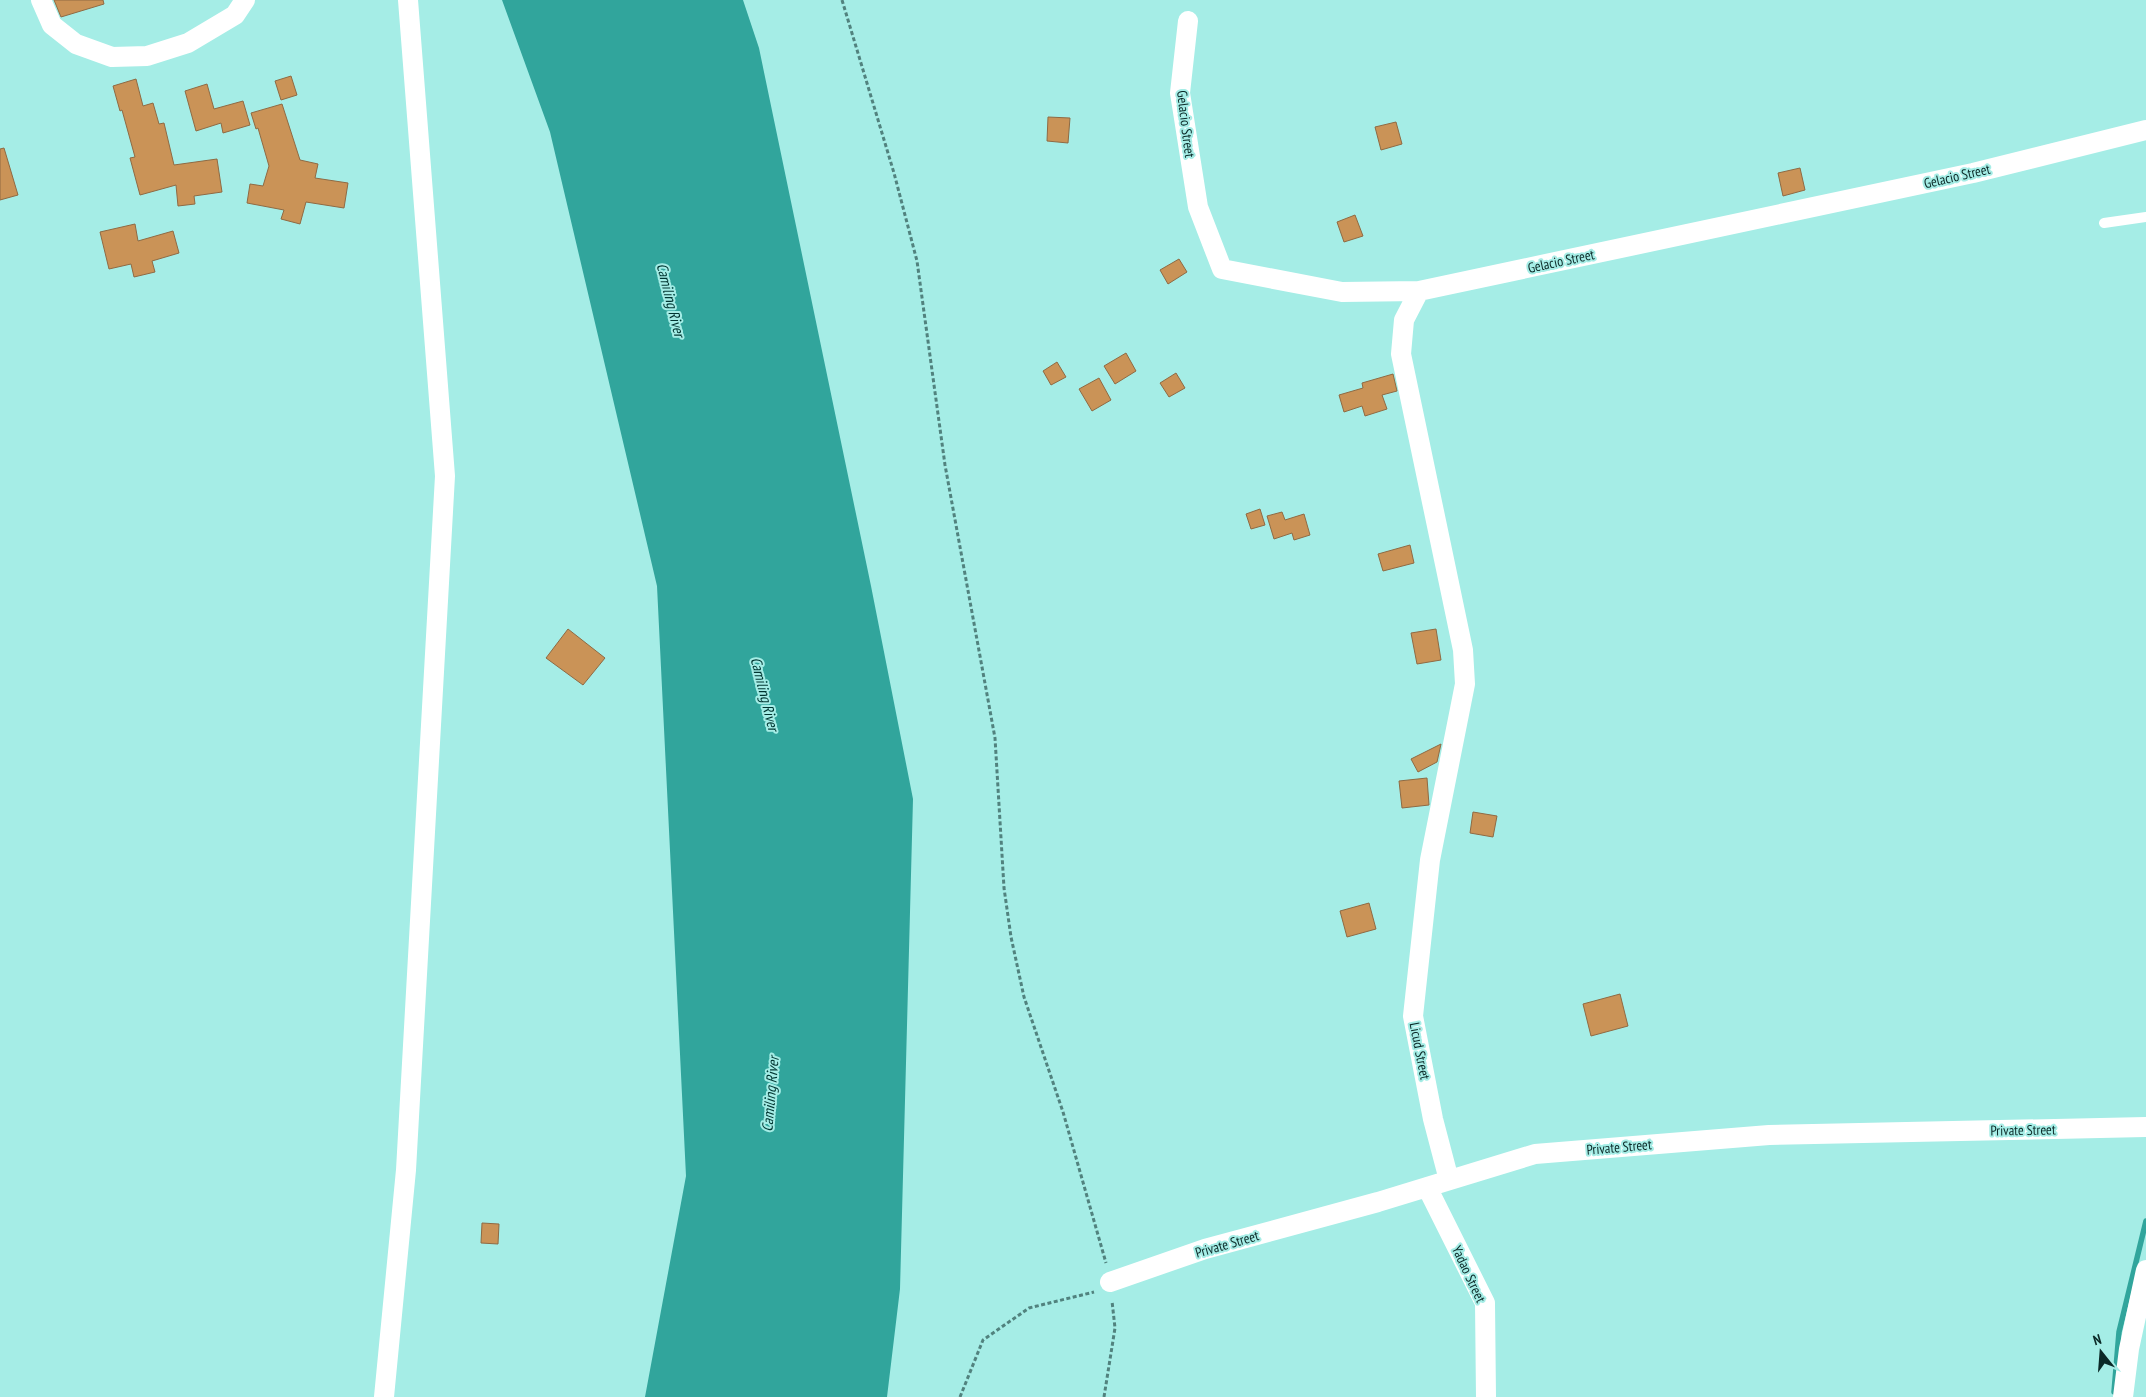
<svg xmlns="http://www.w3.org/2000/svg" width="2146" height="1397" font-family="'PT Sans Narrow',sans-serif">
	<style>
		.water { fill: #31a59c }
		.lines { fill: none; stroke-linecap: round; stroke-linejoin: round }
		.stream { stroke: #31a59c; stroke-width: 5.5 }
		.building { fill: #ca9357; stroke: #8f6a43 }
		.path { stroke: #51827e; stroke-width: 3; stroke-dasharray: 4 2.5; stroke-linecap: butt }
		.lane { stroke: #fff; stroke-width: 10 }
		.street { stroke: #fff; stroke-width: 20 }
		.labels { text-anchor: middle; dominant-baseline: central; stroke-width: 4; stroke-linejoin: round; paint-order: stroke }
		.street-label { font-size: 14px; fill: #0b2927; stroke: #a5ede6 }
		.water-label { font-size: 15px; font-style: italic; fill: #003430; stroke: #a5ede6 }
	</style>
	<rect width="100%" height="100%" fill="#a5ede6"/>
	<path class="water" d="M 502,0 L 743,0 L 759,48 L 871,586 L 913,799 L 900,1289 L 887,1397 L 645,1397 L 686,1176 L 657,586 L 550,132 Z"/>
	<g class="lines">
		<path class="stream" d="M 2114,1392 L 2119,1332 L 2146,1221"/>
	</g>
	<path class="building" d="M 54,0 L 103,0 L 104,4 L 61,17 Z
		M 291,76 L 297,95 L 281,100 L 275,81 Z
		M 136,79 L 143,106 L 153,103 L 159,124 L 164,123 L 174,165 L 217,159 L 222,192 L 194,196 L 195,204 L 178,206 L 176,185 L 140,195 L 130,158 L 135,157 L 122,110 L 120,111 L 113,86 Z
		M 207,84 L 214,109 L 243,101 L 250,125 L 223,133 L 221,123 L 196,131 L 185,91 Z
		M 282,104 L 300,160 L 318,164 L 315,178 L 348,183 L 344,208 L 306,202 L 300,224 L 281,219 L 284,210 L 247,203 L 250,184 L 263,186 L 269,166 L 258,128 L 256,129 L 251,113 Z
		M 1048,117 L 1070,118 L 1068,143 L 1047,141 Z
		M 1396,122 L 1402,144 L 1381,150 L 1375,127 Z
		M 4,148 L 18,195 L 0,200 L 0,149 Z
		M 1800,168 L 1805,190 L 1783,196 L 1778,173 Z
		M 1355,215 L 1363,236 L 1344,242 L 1337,222 Z
		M 135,224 L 138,241 L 173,231 L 179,253 L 152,261 L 155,272 L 134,277 L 131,264 L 109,269 L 100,232 Z
		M 1179,259 L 1187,272 L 1168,284 L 1160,270 Z
		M 1126,353 L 1136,371 L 1115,384 L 1104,366 Z
		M 1057,362 L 1066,377 L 1051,385 L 1043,371 Z
		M 1176,373 L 1185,388 L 1169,397 L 1160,383 Z
		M 1393,374 L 1397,391 L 1382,395 L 1387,409 L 1365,416 L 1362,406 L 1344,412 L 1339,395 L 1363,388 L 1362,383 Z
		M 1099,378 L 1111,400 L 1092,411 L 1079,389 Z
		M 1260,509 L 1265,525 L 1251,529 L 1246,514 Z
		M 1282,512 L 1285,520 L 1304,514 L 1310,535 L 1294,540 L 1292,533 L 1274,539 L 1267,516 Z
		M 1410,545 L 1414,563 L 1383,571 L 1378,554 Z
		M 568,629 L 605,658 L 583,685 L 546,658 Z
		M 1436,629 L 1441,660 L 1417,664 L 1411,633 Z
		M 1441,744 L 1437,762 L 1418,772 L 1411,759 Z
		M 1427,778 L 1429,805 L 1402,808 L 1399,781 Z
		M 1473,812 L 1497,816 L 1493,837 L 1470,833 Z
		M 1369,903 L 1376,929 L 1347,937 L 1340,911 Z
		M 1620,994 L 1628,1026 L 1591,1036 L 1583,1004 Z
		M 482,1223 L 499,1224 L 498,1244 L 481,1243 Z"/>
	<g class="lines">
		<path class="path" d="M 842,0 L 894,173 L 917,261 L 945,465 L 995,738 L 1004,888 L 1011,937 L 1024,997 L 1063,1112 L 1106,1263
			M 960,1397 L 983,1340 L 1029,1308 L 1094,1292
			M 1104,1397 L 1115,1328 L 1112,1301"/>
		<path class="lane" d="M 2104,223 L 2146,217"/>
		<path class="street" d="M 41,0 L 52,25 L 76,44 L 112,57 L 147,56 L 188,43 L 235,15 L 245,0
			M 1188,21 L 1180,93 L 1198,207 L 1222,269 L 1342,292 L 1419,291 L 1973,173 L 2146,130
			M 1419,291 L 1404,320 L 1401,354 L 1463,650 L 1465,684 L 1430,860 L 1413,1016 L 1433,1119 L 1449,1180
			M 1427,1187 L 1485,1303 L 1486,1397
			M 1110,1282 L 1205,1249 L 1378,1202 L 1535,1154 L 1769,1135 L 2146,1127
			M 384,1397 L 406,1170 L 445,476 L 408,0
			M 2123,1397 L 2129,1349 L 2146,1270"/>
	</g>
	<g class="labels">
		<g class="street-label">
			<text transform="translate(1186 124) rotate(83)">Gelacio Street</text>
			<text transform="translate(1957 176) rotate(-13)">Gelacio Street</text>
			<text transform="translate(1561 261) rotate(-12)">Gelacio Street</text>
			<text transform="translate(1420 1051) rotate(79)">Licud Street</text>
			<text transform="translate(2023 1130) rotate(-1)">Private Street</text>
			<text transform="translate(1619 1147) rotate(-5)">Private Street</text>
			<text transform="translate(1227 1244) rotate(-16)">Private Street</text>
			<text transform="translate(1469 1274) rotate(65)">Yadao Street</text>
		</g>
		<g class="water-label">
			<text transform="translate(671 300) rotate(76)">Camiling River</text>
			<text transform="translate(765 694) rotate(76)">Camiling River</text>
			<text transform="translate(770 1094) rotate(-85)">Camiling River</text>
		</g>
	</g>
	<g transform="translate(2101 1352) rotate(343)" stroke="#a5ede6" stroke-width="4" paint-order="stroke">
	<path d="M0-4L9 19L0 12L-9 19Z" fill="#0b2927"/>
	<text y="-8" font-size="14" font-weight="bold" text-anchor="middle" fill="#0b2927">N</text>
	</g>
</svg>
